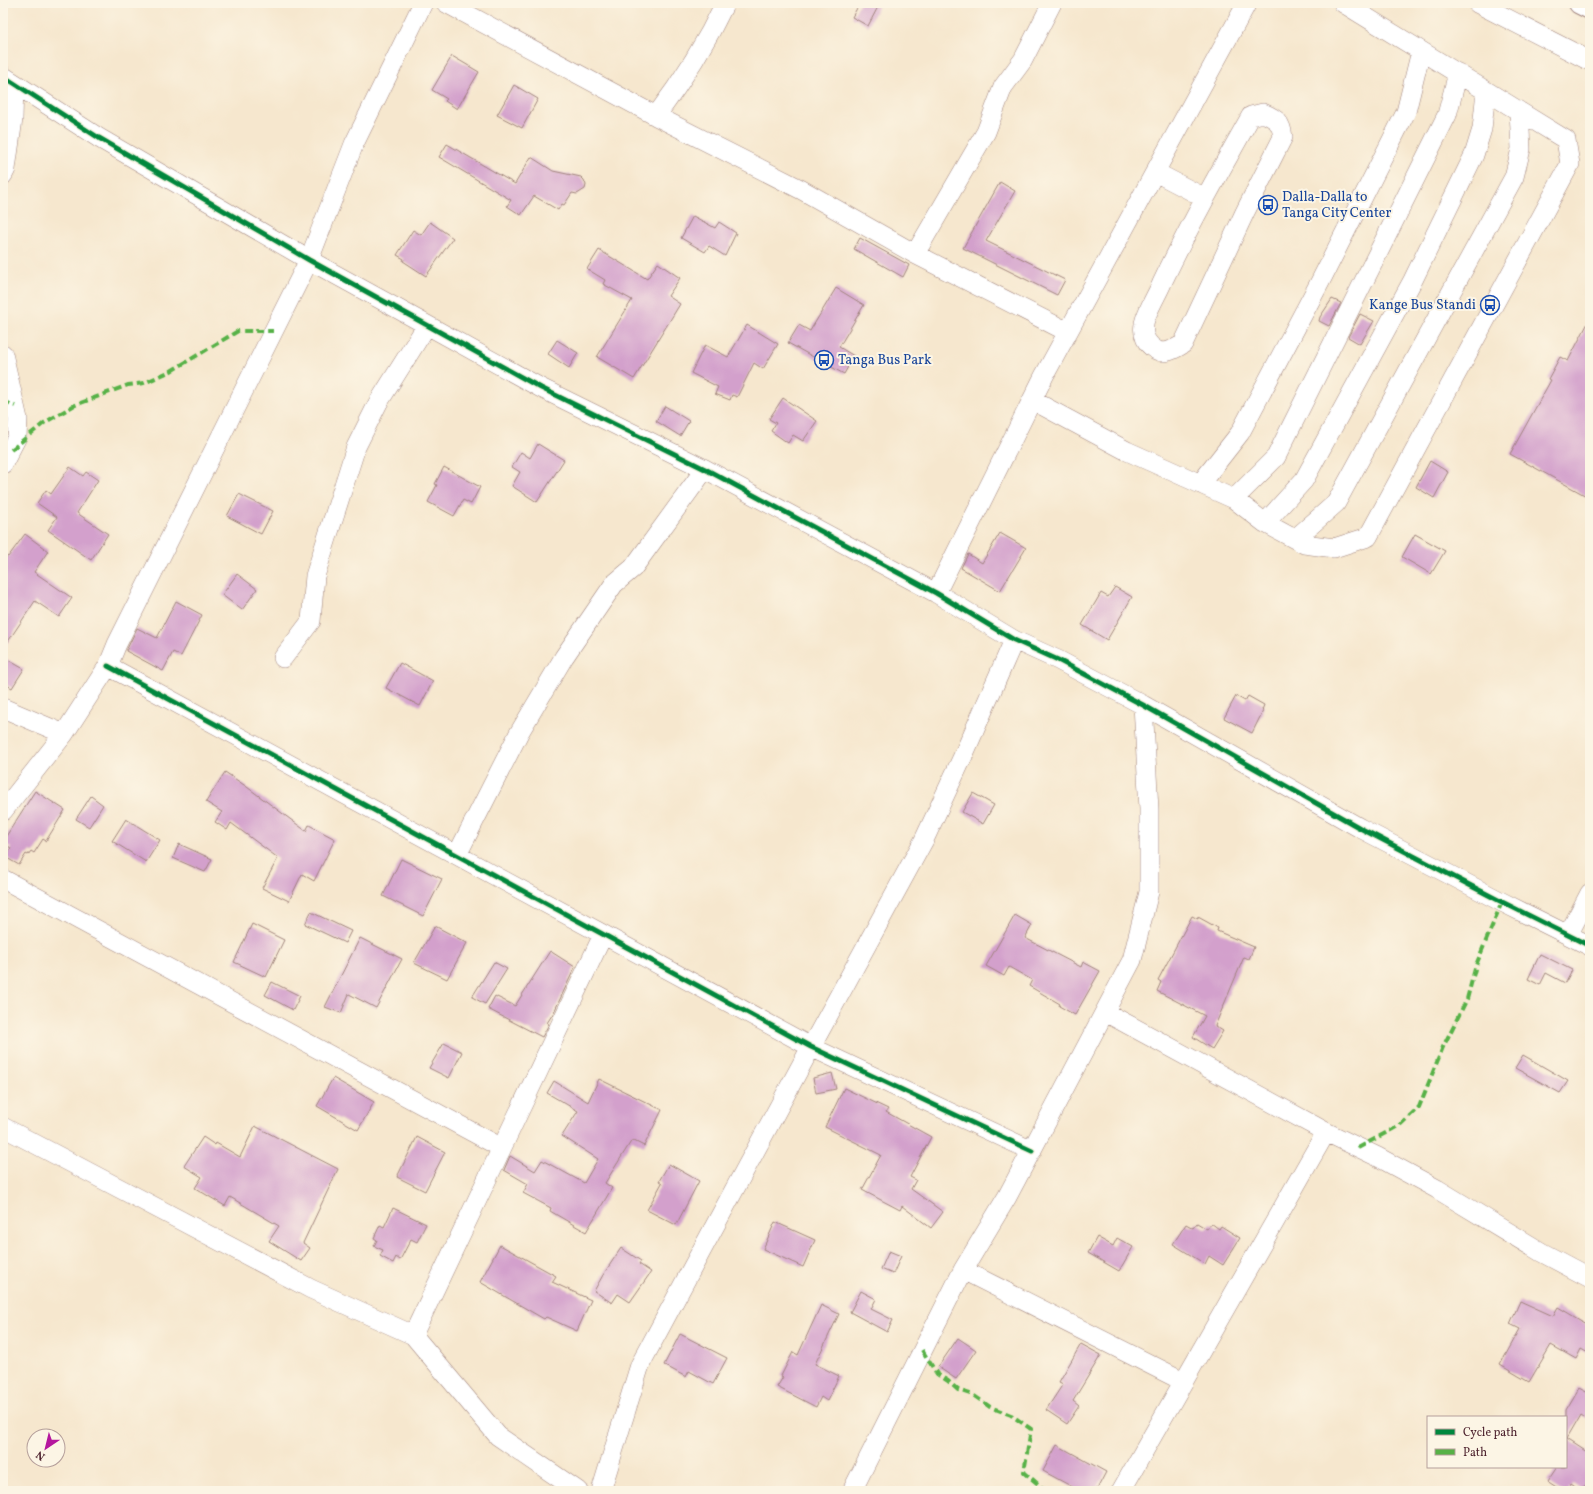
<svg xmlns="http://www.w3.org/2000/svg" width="1593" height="1494" font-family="Vollkorn,serif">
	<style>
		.building { fill: #d3a0cc }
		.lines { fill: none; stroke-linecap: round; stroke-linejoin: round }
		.minor-casing { stroke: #a0837c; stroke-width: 20 }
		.highway-casing { stroke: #a0837c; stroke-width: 24 }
		.minor { stroke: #fff; stroke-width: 19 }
		.highway { stroke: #fff; stroke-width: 22 }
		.quiet { stroke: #57b146; stroke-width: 4; stroke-dasharray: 8 4; stroke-linecap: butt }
		.cycleway-casing { stroke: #fcf5e5; stroke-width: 8 }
		.cycleway { stroke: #00873e; stroke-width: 5 }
		.labels { text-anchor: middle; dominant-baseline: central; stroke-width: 4; stroke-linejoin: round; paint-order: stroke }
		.transit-label { font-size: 14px; fill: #164399; stroke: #fcf5e5; text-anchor: start }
	</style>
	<rect width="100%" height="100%" fill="#fcf5e5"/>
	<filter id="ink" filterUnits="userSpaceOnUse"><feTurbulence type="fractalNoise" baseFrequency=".025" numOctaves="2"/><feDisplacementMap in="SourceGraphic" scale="8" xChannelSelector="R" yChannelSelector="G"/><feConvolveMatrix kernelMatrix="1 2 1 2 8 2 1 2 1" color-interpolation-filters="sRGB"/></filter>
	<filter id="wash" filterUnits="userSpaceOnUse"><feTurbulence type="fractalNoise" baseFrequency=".012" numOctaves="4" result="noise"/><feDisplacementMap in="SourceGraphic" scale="16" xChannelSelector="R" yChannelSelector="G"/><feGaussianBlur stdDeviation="0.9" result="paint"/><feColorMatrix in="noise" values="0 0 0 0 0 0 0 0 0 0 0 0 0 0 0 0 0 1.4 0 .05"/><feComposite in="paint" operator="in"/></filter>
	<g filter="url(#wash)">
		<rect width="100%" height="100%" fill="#f6e7ce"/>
		<g id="blocks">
			<path class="building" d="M 860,3 L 880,3 L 868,26 L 852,17 Z
				M 452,56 L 479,72 L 457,109 L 445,101 L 447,99 L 432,90 Z
				M 514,85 L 538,99 L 522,128 L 497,115 Z
				M 447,144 L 515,184 L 531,157 L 553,171 L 581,177 L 584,180 L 586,185 L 585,189 L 577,194 L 572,193 L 564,205 L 562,204 L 558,210 L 534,196 L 521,215 L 507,206 L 511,200 L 439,157 Z
				M 1000,182 L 1015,191 L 986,241 L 1065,280 L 1057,295 L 963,248 Z
				M 693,216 L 715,228 L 719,222 L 736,233 L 725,256 L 709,246 L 705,252 L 681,238 Z
				M 430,222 L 453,238 L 426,276 L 403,261 L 404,259 L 397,255 L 413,230 L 421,235 Z
				M 860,238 L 909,265 L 903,277 L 854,249 Z
				M 599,250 L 647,279 L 658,263 L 680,278 L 668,296 L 680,304 L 634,379 L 597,357 L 632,300 L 603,284 L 605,280 L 587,269 Z
				M 836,288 L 864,305 L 839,347 L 854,356 L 844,374 L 788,343 L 799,325 L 810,331 Z
				M 1332,299 L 1341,303 L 1329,326 L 1319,321 L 1320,317 Z
				M 1360,314 L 1374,321 L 1360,344 L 1348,337 Z
				M 1590,319 L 1590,498 L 1510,454 L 1551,380 L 1548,379 L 1560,357 L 1568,361 Z
				M 747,325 L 778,344 L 763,369 L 754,363 L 737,397 L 732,395 L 730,400 L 715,394 L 718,387 L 691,373 L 705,345 L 728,357 Z
				M 557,340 L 578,353 L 569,368 L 548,354 Z
				M 783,398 L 817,421 L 803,441 L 793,435 L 788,443 L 771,431 L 776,423 L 769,419 Z
				M 665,406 L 689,421 L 680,436 L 656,421 Z
				M 538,444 L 564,460 L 537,502 L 512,486 L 520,472 L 512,467 L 521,452 L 530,458 Z
				M 1430,461 L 1448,472 L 1434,498 L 1416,487 Z
				M 70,467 L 83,476 L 86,472 L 98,480 L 77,513 L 108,534 L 91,560 L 48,530 L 57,517 L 37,503 L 46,490 L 51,494 Z
				M 444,467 L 480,487 L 471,504 L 463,500 L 454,516 L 428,502 L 437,485 L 435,484 Z
				M 239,494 L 273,511 L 261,534 L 227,516 Z
				M 1000,533 L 1026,548 L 1000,591 L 961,568 L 968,554 L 982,563 Z
				M 25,534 L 48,551 L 34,572 L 72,598 L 59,617 L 35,601 L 3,649 L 3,554 L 8,557 Z
				M 1415,534 L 1445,551 L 1431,574 L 1402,557 Z
				M 237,574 L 257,589 L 242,610 L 222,595 Z
				M 1115,587 L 1132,597 L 1107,640 L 1082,625 L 1101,593 L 1108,597 Z
				M 176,601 L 202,615 L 181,656 L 173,652 L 163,671 L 126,651 L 137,628 L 157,638 Z
				M 3,657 L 24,669 L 12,688 L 3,683 Z
				M 400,663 L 433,681 L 420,706 L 386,688 Z
				M 1236,696 L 1245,701 L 1248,696 L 1264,705 L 1262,710 L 1263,711 L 1252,733 L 1224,718 Z
				M 225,772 L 247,787 L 306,831 L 309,825 L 335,839 L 314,881 L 302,874 L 289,901 L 262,888 L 278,858 L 231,823 L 227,830 L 215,822 L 222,812 L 206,802 Z
				M 35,791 L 65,810 L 46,841 L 43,839 L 34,853 L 31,851 L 28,855 L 26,854 L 19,865 L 5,857 L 11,848 L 3,843 L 3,841 Z
				M 973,793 L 994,805 L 983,824 L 962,812 Z
				M 91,796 L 103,805 L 89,827 L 76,819 Z
				M 126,819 L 160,840 L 146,862 L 112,841 Z
				M 179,844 L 212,859 L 205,872 L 173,858 Z
				M 401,859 L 442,879 L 423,916 L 383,896 Z
				M 311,912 L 351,931 L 345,943 L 305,924 Z
				M 1015,915 L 1032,925 L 1025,938 L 1081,967 L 1083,962 L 1100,971 L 1075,1015 L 1059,1006 L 1060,1004 L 1029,986 L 1032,980 L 1009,967 L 1004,976 L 986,966 Z
				M 1192,916 L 1198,919 L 1198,917 L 1218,928 L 1217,931 L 1254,947 L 1249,959 L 1244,957 L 1215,1026 L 1223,1031 L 1212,1049 L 1193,1037 L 1205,1016 L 1157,991 L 1161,982 L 1158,980 Z
				M 252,924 L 284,940 L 266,977 L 234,962 Z
				M 435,926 L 467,943 L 447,979 L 414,963 Z
				M 360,938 L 402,959 L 376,1008 L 349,994 L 341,1013 L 325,1007 Z
				M 550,951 L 575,967 L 554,1012 L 547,1023 L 549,1024 L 542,1037 L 488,1009 L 495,996 L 515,1006 Z
				M 1540,954 L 1572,970 L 1565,983 L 1546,973 L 1540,985 L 1528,979 Z
				M 494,962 L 507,969 L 485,1004 L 472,997 Z
				M 272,982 L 300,996 L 293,1010 L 265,995 Z
				M 444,1043 L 462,1052 L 449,1078 L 429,1068 Z
				M 1523,1055 L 1568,1081 L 1560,1093 L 1515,1068 Z
				M 832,1073 L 836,1089 L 816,1093 L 813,1078 Z
				M 333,1078 L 374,1102 L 358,1130 L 317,1106 Z
				M 599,1079 L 662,1110 L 644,1146 L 632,1140 L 605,1183 L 612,1188 L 586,1232 L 550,1211 L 551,1208 L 523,1193 L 528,1184 L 504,1170 L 510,1156 L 535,1171 L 542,1160 L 584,1183 L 598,1159 L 562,1136 L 578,1111 L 547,1093 L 554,1081 L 588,1102 Z
				M 844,1088 L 888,1109 L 886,1112 L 931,1137 L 910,1177 L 916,1180 L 911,1189 L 943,1212 L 931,1228 L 902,1206 L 900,1210 L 862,1190 L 881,1155 L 825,1127 Z
				M 255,1126 L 338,1169 L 303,1243 L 310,1248 L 301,1261 L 269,1241 L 279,1226 L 230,1197 L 225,1206 L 195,1188 L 202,1177 L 184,1166 L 203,1137 L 215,1145 L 216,1143 L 240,1157 Z
				M 417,1137 L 445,1152 L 425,1191 L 397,1177 Z
				M 669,1164 L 699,1181 L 676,1225 L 647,1210 L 662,1183 L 659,1181 Z
				M 393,1208 L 426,1224 L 417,1242 L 411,1239 L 400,1260 L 396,1257 L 393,1263 L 380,1256 L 383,1250 L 374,1246 L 377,1240 L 374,1238 L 380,1225 L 384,1227 Z
				M 775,1222 L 815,1240 L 803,1267 L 763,1249 Z
				M 1197,1223 L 1207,1229 L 1211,1223 L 1219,1229 L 1221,1226 L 1240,1238 L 1223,1265 L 1209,1256 L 1205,1264 L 1173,1244 L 1186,1224 L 1193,1228 Z
				M 1097,1237 L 1113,1246 L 1117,1238 L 1133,1247 L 1119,1271 L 1088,1253 Z
				M 500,1245 L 556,1276 L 552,1282 L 591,1300 L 577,1331 L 546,1317 L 544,1319 L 480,1282 Z
				M 621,1248 L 641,1261 L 639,1264 L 651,1272 L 630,1302 L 618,1294 L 612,1303 L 594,1291 L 603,1275 Z
				M 889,1251 L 901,1256 L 893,1274 L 881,1269 Z
				M 861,1291 L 876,1299 L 871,1309 L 893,1320 L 887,1332 L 850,1312 Z
				M 1520,1301 L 1553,1316 L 1558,1307 L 1590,1326 L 1590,1354 L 1581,1349 L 1576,1359 L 1551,1345 L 1529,1382 L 1500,1365 L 1520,1329 L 1510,1324 Z
				M 821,1305 L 839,1314 L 815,1364 L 839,1376 L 827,1401 L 821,1397 L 816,1407 L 777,1387 L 783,1377 L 781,1376 L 793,1352 L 798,1355 Z
				M 680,1334 L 727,1358 L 713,1384 L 689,1371 L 686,1377 L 664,1365 Z
				M 958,1338 L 976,1350 L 956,1379 L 938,1367 Z
				M 1081,1344 L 1101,1355 L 1073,1401 L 1079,1406 L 1067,1424 L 1046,1410 L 1063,1384 L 1059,1382 Z
				M 1579,1388 L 1590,1394 L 1590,1421 L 1581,1415 L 1567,1439 L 1590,1454 L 1590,1479 L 1582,1491 L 1572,1484 L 1568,1491 L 1561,1491 L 1547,1482 L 1557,1467 L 1566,1467 L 1566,1410 Z
				M 1057,1445 L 1106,1472 L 1096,1491 L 1080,1491 L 1043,1471 Z"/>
		</g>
	</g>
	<g filter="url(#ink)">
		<use href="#blocks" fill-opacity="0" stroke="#a0837c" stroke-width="1"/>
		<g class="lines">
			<defs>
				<path id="minor" d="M 446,3 L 656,116 L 802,190 L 915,254 L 1068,332
					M 1477,3 L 1590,61
					M 3,76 L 99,138 L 309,260 L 427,325 L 541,388 L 705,469 L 936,593 L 1014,640 L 1058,660 L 1143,705 L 1360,828 L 1502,902 L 1590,946
					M 1263,113 C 1277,119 1281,122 1283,137 L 1245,212 L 1183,344 C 1175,349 1165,355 1156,350 C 1146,344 1142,335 1144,324 C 1145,314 1158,293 1162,283 C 1189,226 1220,171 1251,116 Z
					M 656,116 C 683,80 706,43 725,3
					M 1155,172 L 1205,198
					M 3,175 L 6,169 L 13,119 L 14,83
					M 915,254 L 986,132 L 1003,87 L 1023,60 L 1052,3
					M 3,354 L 18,419 L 17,437 L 3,464
					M 1032,400 L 1127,451 L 1234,499 L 1265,523 L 1304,544 L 1334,548 L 1368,537 L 1570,164 L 1566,140 L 1343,3
					M 1200,484 L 1240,433 L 1320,282 L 1406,112 L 1421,51
					M 1234,499 L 1276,457 L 1447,115 L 1458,73
					M 1265,523 L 1304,480 L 1413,280 L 1474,155 L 1482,129 L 1486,91
					M 1295,539 L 1336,503 L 1514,177 L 1521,149 L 1519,111
					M 936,593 L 1044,376 L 1247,3
					M 283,658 L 311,621 L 315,576 L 356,447 L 378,403 L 427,325
					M 108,666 L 811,1047 L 1032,1151
					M 3,708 L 64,734
					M 3,811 L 64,734 L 108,666 L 117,644 L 309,260 L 354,144 L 423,3
					M 457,855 L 519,733 L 564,657 L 614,584 L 633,568 L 705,469
					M 3,879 L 502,1148
					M 1568,935 L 1590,893
					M 1105,1012 L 1326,1132 L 1378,1157 L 1437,1189 L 1541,1252 L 1590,1278
					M 3,1127 L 311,1289 L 413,1335 L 498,1436 L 578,1491
					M 963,1270 L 1183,1381
					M 413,1335 L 603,935
					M 601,1491 L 640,1365 L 811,1047 L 924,840 L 964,754 L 1014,640
					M 852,1491 L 963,1270 L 1007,1197 L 1132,960 L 1149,892 L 1149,809 L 1143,705
					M 1121,1491 L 1326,1132"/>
				<path id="highway" d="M 1580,3 L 1590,8"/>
			</defs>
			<use href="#minor" class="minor-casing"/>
			<use href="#highway" class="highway-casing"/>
			<use href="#minor" class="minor"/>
			<use href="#highway" class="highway"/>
			<path class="quiet" d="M 3,401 L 15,406
				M 11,450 L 44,423 L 73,406 L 128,385 L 144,383 L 171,371 L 238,331 L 273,331
				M 1358,1148 L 1400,1125 L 1419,1107 L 1443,1047 L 1467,999 L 1476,965 L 1502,902
				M 922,1350 L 937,1374 L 948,1381 L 958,1390 L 973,1395 L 990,1407 L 1011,1415 L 1031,1429 L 1024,1472 L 1046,1491"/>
			<defs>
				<path id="cycleway" d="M 3,76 L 99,138 L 309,260 L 427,325 L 541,388 L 705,469 L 936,593 L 1014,640 L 1058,660 L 1143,705 L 1360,828 L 1502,902 L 1590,946
					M 108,666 L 811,1047 L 1032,1151"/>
			</defs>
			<use href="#cycleway" class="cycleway-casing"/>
			<use href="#cycleway" class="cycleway"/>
		</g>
	</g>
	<defs>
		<symbol id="bus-ring" viewBox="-11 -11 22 22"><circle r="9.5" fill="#fcf5e5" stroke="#1a4fb4" stroke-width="1.5"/><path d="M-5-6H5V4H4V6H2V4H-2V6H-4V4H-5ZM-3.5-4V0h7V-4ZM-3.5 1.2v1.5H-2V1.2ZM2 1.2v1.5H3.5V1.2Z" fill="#1a4fb4"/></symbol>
	</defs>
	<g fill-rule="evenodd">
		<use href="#bus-ring" x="1257" y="194" width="22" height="22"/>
		<use href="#bus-ring" x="1479" y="294" width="22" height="22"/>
		<use href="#bus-ring" x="813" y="349" width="22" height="22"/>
	</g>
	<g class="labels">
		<g class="transit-label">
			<text x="1282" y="197">Dalla-Dalla to<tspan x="1282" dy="16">Tanga City Center</tspan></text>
			<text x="1476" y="305" text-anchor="end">Kange Bus Standi</text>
			<text x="838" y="360">Tanga Bus Park</text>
		</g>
	</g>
	<rect width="1593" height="1494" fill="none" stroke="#fcf5e5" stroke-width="16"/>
	<rect x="1427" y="1416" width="140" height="52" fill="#fcf5e5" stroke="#b59f9b"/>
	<rect x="1435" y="1429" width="20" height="6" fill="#00873e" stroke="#b59f9b"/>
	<text x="1463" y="1436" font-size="12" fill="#4a1f2b">Cycle path</text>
	<rect x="1435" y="1449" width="20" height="6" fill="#57b146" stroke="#b59f9b"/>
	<text x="1463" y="1456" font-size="12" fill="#4a1f2b">Path</text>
	<g transform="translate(46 1448) rotate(215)"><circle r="19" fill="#fcf5e5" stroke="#b59f9b"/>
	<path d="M0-3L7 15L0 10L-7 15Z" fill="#b5179e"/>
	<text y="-6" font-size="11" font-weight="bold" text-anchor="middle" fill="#4a1f2b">N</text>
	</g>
</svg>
